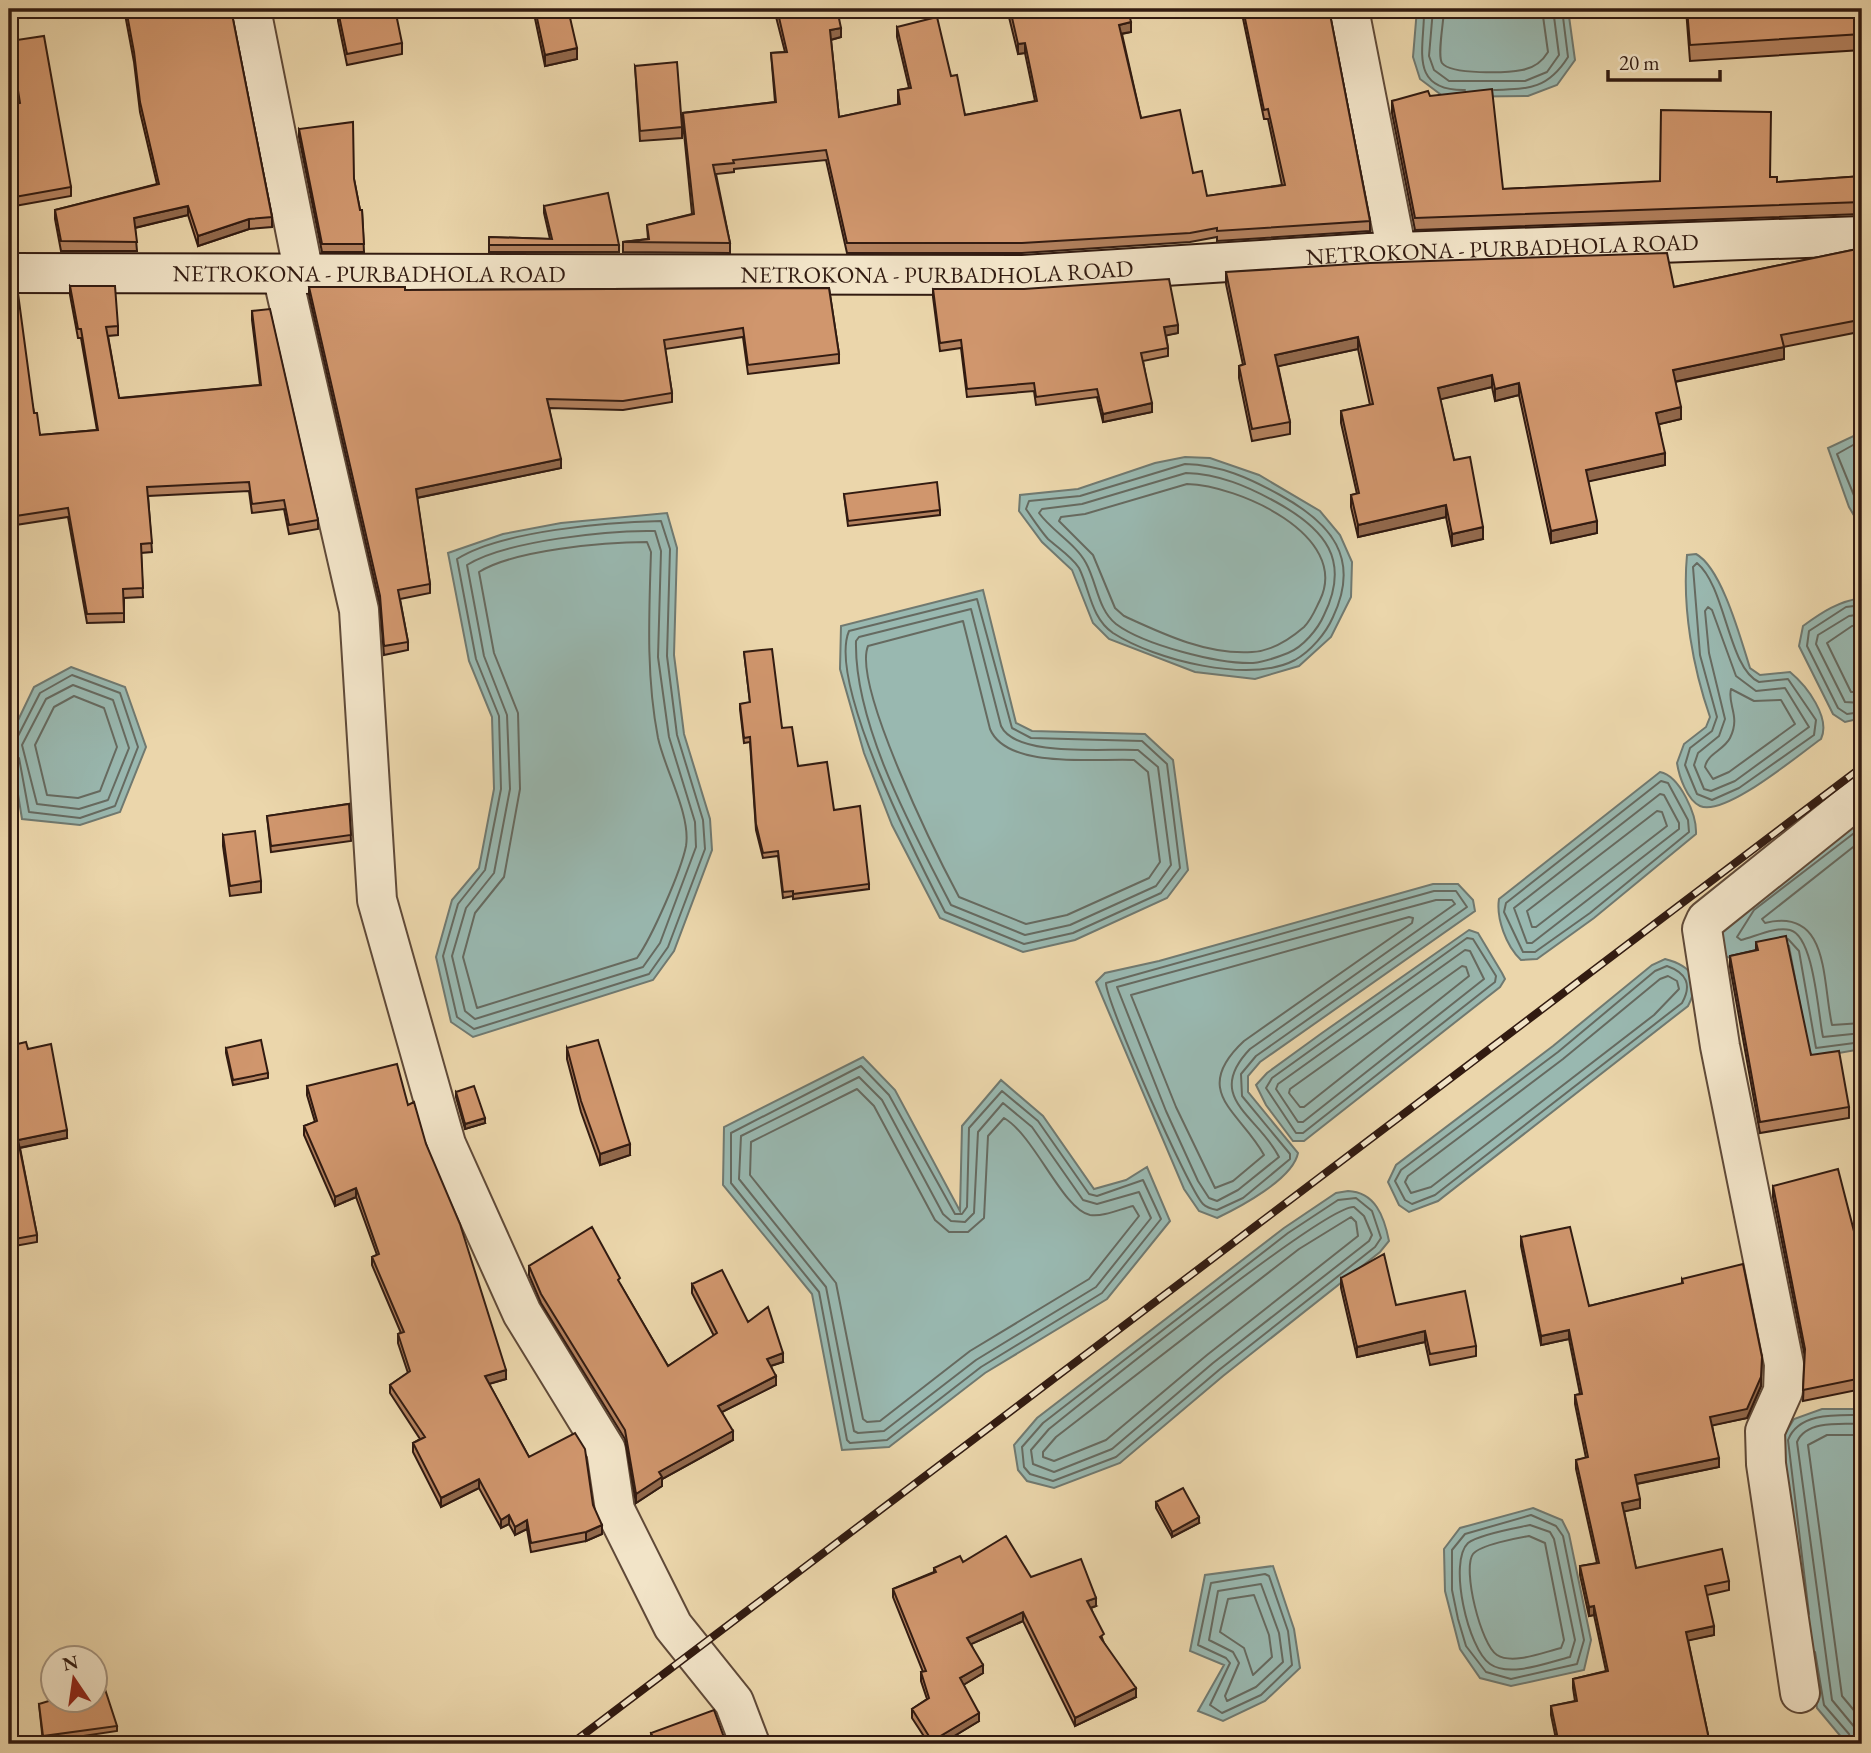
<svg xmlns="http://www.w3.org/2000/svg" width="1871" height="1753" font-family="'EB Garamond',serif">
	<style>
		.water { fill: #99b8b0; stroke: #707970; stroke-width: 2 }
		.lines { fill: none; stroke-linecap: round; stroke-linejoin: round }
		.shore { stroke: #666a60; stroke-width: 2 }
		.minor-casing { stroke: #604a38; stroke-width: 42 }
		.tertiary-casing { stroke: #604a38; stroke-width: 42 }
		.secondary-casing { stroke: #321b11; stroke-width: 42 }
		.minor { stroke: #f2e4c8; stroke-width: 38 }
		.tertiary { stroke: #f2e4c8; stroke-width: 38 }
		.secondary { stroke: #f2e4c8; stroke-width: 38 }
		.rail-casing { stroke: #321b11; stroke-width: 8 }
		.rail { stroke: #f2e4c8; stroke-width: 5; stroke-dasharray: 16; stroke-linecap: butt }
		.wall { fill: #b3815e; stroke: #321b11; stroke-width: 2 }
		.shaded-wall { fill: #92694c; stroke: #321b11; stroke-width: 2 }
		.building { fill: #d0966d; stroke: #321b11; stroke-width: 2 }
		.labels { text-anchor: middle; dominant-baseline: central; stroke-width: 7; stroke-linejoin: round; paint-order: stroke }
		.street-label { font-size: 23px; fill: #321b11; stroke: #f2e4c8 }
	</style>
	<rect width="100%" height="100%" fill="#ebd6ab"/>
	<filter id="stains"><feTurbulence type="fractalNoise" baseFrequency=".00286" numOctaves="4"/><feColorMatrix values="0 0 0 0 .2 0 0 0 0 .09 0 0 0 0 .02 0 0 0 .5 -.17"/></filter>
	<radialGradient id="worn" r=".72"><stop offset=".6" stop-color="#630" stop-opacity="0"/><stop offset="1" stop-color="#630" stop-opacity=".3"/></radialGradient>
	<path class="water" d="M 1417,9 L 1568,9 L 1575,60 L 1557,85 L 1528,96 L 1444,97 L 1420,79 L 1413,57 Z
		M 1862,432 L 1862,529 L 1849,507 L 1828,448 Z
		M 1185,457 L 1210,458 L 1259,475 L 1320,511 L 1340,535 L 1352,562 L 1351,597 L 1331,637 L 1299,666 L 1255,679 L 1195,672 L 1109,639 L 1093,623 L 1072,570 L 1042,542 L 1019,511 L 1020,495 L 1078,489 L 1155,463 Z
		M 667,513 L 677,548 L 674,655 L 684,734 L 710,819 L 712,850 L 674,951 L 653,980 L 473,1037 L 451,1022 L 436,957 L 452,900 L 479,868 L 494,789 L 492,717 L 469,661 L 448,553 L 503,534 L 561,523 Z
		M 1696,554 C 1722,568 1741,640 1750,668 L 1760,675 L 1790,672 C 1807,686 1831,718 1821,739 C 1798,755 1725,817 1700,806 C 1687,800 1679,776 1677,763 L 1684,744 L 1706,727 L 1710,717 C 1693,668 1682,608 1687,555 Z
		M 983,590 L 1016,723 L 1032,731 L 1145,734 L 1173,760 L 1188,870 L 1167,898 L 1075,940 L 1023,952 L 940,918 L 892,825 L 864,753 L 840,669 L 841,626 Z
		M 1862,598 L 1862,718 L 1845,722 L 1833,714 L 1799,646 L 1803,626 C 1822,612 1839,601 1862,598 Z
		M 71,667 L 125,687 L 146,747 L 120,812 L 80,825 L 22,819 L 9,739 L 34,687 Z
		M 1660,772 C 1680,776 1697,815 1696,834 L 1594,918 L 1537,959 L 1521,960 C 1506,946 1496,918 1499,899 Z
		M 1862,807 L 1862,1049 L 1810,1058 L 1789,946 L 1733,959 L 1722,955 L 1718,948 L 1724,923 Z
		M 1433,884 L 1458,884 L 1473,900 L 1475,911 L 1260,1062 L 1248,1076 L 1248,1092 L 1298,1153 C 1293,1179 1240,1207 1217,1218 L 1199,1211 L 1184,1189 L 1096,982 L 1105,973 L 1159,961 Z
		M 1469,930 L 1478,933 L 1502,973 L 1505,979 L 1500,987 L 1304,1141 L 1293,1141 L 1266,1105 L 1256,1085 L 1267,1073 L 1322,1033 Z
		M 1665,959 C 1693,966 1701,981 1688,1006 L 1438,1201 L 1409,1212 L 1399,1205 L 1388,1182 L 1396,1165 L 1553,1046 L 1652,965 Z
		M 863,1057 L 895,1090 L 960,1211 L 962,1126 L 1001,1080 L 1043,1116 L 1094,1189 L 1126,1180 L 1147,1167 L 1170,1221 L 1107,1299 L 985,1373 L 889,1447 L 842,1450 L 812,1294 L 723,1185 L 724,1127 Z
		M 1348,1191 C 1375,1192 1384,1216 1389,1241 L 1380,1252 L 1223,1376 L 1120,1463 L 1054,1488 L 1027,1481 L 1018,1470 L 1014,1445 L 1037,1418 L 1284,1228 L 1336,1193 Z
		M 1822,1409 L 1862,1409 L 1862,1744 L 1847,1744 L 1817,1708 L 1781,1440 L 1794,1419 Z
		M 1533,1508 L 1562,1520 L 1569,1534 L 1591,1640 L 1584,1670 L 1511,1686 L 1480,1678 L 1460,1649 L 1445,1591 L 1444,1549 L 1460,1528 Z
		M 1273,1566 L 1294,1629 L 1300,1668 L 1265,1701 L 1223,1721 L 1198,1711 L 1224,1665 L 1190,1651 L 1205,1575 Z"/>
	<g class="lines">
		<path class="shore" d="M 1424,9 C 1425,46 1407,91 1465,90
			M 1433,9 L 1429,56 L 1434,70 L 1449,81 L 1525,81 L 1547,72 L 1559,55 L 1553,9
			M 1444,9 C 1444,20 1437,55 1442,63 C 1451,75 1507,73 1522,70 C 1534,68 1542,62 1548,52 L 1542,9
			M 1494,90 C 1529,89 1548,89 1568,57 L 1562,9
			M 1862,440 L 1837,454 L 1862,515
			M 1185,464 C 1221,465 1249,478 1280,495 C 1331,523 1361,558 1333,617 C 1326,633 1311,651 1295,660 C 1249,684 1155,660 1113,633 C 1091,618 1090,590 1079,568 C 1072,557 1058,548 1048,539 C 1040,530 1033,519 1026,509 L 1029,501 L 1080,496 Z
			M 1186,473 C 1219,474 1247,486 1276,502 C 1325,529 1351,560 1324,615 C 1318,629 1303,647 1288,653 C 1278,657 1263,662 1253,663 C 1218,664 1144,645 1116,624 C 1098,610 1097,583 1086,563 C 1076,544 1052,531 1039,513 L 1042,509 L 1082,504 Z
			M 1187,484 C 1237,485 1351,535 1320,600 C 1315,610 1312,619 1304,627 C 1289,640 1272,651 1252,652 C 1207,655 1163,634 1124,616 L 1115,608 L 1093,555 L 1059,521 L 1061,517 L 1085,514 Z
			M 661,521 L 670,549 L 667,656 L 677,735 L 703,820 L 705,849 L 668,947 L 649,974 L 474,1029 L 457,1017 L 443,956 L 458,904 L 485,870 L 501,789 L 499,716 L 476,659 L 457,559 C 501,531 608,522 661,521 Z
			M 655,531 L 661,551 L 658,657 L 669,737 L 695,822 L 696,847 L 660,943 L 643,967 L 475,1019 L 465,1011 L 452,956 L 466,908 L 494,873 L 510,789 L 507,715 L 484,656 L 467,565 C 505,541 609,530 655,531 Z
			M 647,542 L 651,552 C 649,615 646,676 658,738 C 665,770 691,815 686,846 C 681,871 652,937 637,958 L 477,1008 L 463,957 L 475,913 L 504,877 L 520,789 L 518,713 L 494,653 L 479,572 C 514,550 605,542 647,542 Z
			M 1697,563 C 1726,587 1728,668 1759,682 L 1788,679 L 1816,720 L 1814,735 L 1739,788 L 1712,800 L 1697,794 L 1685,765 L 1690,748 L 1712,731 L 1717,717 L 1700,655 L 1693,567 Z
			M 977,599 L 1012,728 L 1031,738 L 1142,741 L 1167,764 L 1180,868 L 1161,893 L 1073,933 L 1024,944 L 945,912 C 918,860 827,683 849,631 Z
			M 1862,605 L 1846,607 L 1809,631 L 1807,646 L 1838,708 L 1847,714 L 1862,712
			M 1708,607 L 1712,610 L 1736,676 L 1756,691 L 1785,688 L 1809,727 L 1735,781 L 1711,791 L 1704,789 L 1694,765 L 1698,753 L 1719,736 L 1725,719 L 1709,653 L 1705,611 Z
			M 971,609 L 1001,726 C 1016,758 1107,748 1138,750 L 1158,767 L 1171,865 L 1156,886 L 1070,925 L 1025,935 L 951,905 C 913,831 854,725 856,641 L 859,637 Z
			M 1862,614 L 1849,616 L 1818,635 L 1816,644 L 1845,702 L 1862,703
			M 963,621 L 990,729 C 1007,770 1097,758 1134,760 L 1148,772 L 1160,862 L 1149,878 L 1067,915 L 1026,924 L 959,897 C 937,856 852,685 868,646 Z
			M 1862,625 L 1852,626 L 1827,643 L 1851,692 L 1862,692
			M 73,685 L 113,700 L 129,748 L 108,800 L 79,809 L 37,804 L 22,745 L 46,699 Z
			M 1731,689 L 1754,701 L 1781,700 L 1795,724 L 1729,772 L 1713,779 L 1705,767 C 1707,754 1724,750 1730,738 C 1741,716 1727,705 1731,689 Z
			M 74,696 L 104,708 L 117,747 L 100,791 L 78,798 L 47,795 L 35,745 L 54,707 Z
			M 9,740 L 18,736 L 40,693 L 72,675 L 120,693 L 138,747 L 115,806 L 80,818 L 29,812 L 19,758 L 9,752
			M 1661,781 L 1668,783 L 1688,820 L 1689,832 L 1590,913 L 1535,952 L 1523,952 L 1504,912 L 1506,903 Z
			M 1660,794 L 1664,795 L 1679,823 L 1679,829 L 1532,943 L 1527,943 L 1514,908 Z
			M 1657,811 L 1662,812 L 1667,826 L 1536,927 L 1532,927 L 1527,911 Z
			M 1862,827 L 1754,910 L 1737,937 L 1741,940 C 1754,937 1776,926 1790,930 C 1814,936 1818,1014 1823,1037 L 1862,1033
			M 1862,840 L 1762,919 L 1765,923 C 1830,907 1822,981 1832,1025 L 1862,1023
			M 1434,891 L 1456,891 L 1467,907 L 1256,1056 L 1241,1074 L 1242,1096 L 1290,1154 L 1290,1159 L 1243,1198 L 1217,1210 C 1212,1209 1206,1207 1203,1204 C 1188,1189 1106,1002 1106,983 Z
			M 1436,900 L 1452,900 L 1455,904 L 1250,1049 C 1203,1098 1259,1116 1279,1157 L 1238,1190 L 1217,1201 L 1209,1198 L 1198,1181 L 1166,1111 L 1117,987 Z
			M 1409,917 L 1413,918 L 1412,923 L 1244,1041 C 1189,1092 1241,1112 1264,1155 L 1233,1181 L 1215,1188 L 1176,1107 L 1131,995 Z
			M 1467,938 L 1473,939 L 1496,976 L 1495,982 L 1303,1133 L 1296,1133 L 1266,1088 L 1272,1078 Z
			M 1788,939 L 1799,951 L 1816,1048 L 1862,1042
			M 1465,950 L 1470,951 L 1484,979 L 1303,1122 L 1298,1122 L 1276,1089 L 1278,1084 Z
			M 1462,966 L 1466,967 L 1469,976 L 1304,1107 L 1300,1107 L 1289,1093 L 1290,1089 Z
			M 1667,966 C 1687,973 1692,985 1682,1003 L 1435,1195 L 1412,1204 L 1405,1200 L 1395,1181 L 1401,1170 L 1558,1052 L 1655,971 Z
			M 1668,976 L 1677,981 L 1679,989 L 1654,1015 L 1431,1187 L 1411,1193 L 1405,1182 L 1408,1176 L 1563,1059 L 1660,979 Z
			M 861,1066 L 889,1095 L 955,1214 L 962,1214 L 967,1207 L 969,1128 L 1002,1091 L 1038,1121 L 1089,1194 L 1097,1196 L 1143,1180 L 1161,1219 L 1102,1293 L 981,1367 L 887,1440 L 850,1443 L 847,1440 L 819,1292 L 731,1183 L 731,1133 Z
			M 859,1077 L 882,1100 L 943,1214 L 951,1221 L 965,1222 L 974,1213 L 978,1132 L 1003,1103 L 1032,1127 L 1083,1200 L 1097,1204 L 1139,1192 L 1151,1218 L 1096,1287 L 976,1360 L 884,1431 L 858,1433 L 854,1431 L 826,1287 L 739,1179 L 741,1136 Z
			M 857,1089 L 874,1106 L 935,1220 L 949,1232 L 968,1232 L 984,1218 L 988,1136 L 1004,1118 C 1035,1136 1063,1210 1090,1215 C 1104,1217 1120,1209 1133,1206 L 1139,1216 L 1089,1279 L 970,1351 L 880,1421 L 867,1422 L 863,1419 L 836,1283 L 750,1175 L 751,1142 Z
			M 1356,1198 L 1372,1211 L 1381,1238 L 1375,1247 L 1219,1370 L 1116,1457 L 1053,1481 L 1030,1474 L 1024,1467 L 1022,1447 L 1043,1423 L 1288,1233 L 1338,1200 Z
			M 1354,1207 L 1364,1216 L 1372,1235 L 1369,1241 L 1213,1363 L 1112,1449 L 1054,1472 L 1033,1464 L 1031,1450 L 1049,1429 C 1088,1398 1326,1204 1354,1207 Z
			M 1351,1217 L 1356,1222 L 1358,1236 L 1207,1355 L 1106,1440 L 1054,1461 L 1043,1457 L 1043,1452 L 1056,1437 L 1299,1249 Z
			M 1862,1435 L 1827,1435 L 1808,1445 L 1842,1696 L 1862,1720
			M 1531,1515 L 1556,1526 L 1563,1536 L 1584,1640 L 1577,1664 L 1511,1679 L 1486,1672 L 1466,1646 L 1458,1619 L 1452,1590 L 1452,1550 L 1465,1534 Z
			M 1530,1525 L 1550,1532 L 1554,1539 L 1575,1640 L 1570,1657 C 1549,1662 1510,1678 1490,1664 C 1468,1649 1448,1562 1468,1543 C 1479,1534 1516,1528 1530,1525 Z
			M 1529,1536 L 1545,1543 L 1564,1640 L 1561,1648 C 1544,1652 1513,1665 1497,1655 C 1481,1645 1462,1569 1473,1554 C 1480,1545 1517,1538 1529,1536 Z
			M 1265,1574 L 1269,1576 L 1288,1631 L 1292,1665 L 1261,1695 L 1222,1713 L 1210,1705 L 1230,1663 L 1226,1658 L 1198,1645 L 1211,1583 Z
			M 1261,1584 L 1279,1633 L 1283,1662 L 1256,1687 L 1227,1701 L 1225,1696 L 1239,1663 L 1233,1652 L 1209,1640 L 1218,1591 Z
			M 1254,1595 L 1269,1635 L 1272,1657 L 1253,1675 L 1244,1648 L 1220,1632 L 1228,1599 Z
			M 1809,1614 L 1788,1440 C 1799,1412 1837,1415 1862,1415
			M 1815,1652 L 1824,1705 L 1849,1734 L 1852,1744
			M 1861,1744 L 1856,1729 L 1832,1700 L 1797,1442 C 1806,1420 1842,1424 1862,1424"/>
		<defs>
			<path id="minor" d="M 251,9 L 304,274
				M 282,274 L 359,610 L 377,900 L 446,1144 L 522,1313 L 606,1450 L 615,1510 L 673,1626 L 734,1702 L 750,1744
				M 1800,1693 L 1766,1464 L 1765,1431 L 1783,1391 L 1784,1364 L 1720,1046 L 1702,929 L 1706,920 L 1862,795"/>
			<path id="tertiary" d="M 1349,9 L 1397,253"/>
			<g id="secondary">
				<path id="s1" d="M 9,273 L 1023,275 L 1369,253 L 1862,236"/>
			</g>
		</defs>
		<use href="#minor" class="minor-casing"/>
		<use href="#tertiary" class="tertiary-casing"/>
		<use href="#secondary" class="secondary-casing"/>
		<use href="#minor" class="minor"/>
		<use href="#tertiary" class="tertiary"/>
		<use href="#secondary" class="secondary"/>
		<defs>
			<path id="rail" d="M 571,1744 L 1862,767"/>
		</defs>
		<use href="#rail" class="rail-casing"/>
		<use href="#rail" class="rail"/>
	</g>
	<path class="wall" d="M 124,9 L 231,9 L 272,217 L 272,227 L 249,229 L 198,246 L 188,215 L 135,228 L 137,251 L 61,251 L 55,219 L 55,210 L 157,184 L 140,112 L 134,62 Z
		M 533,9 L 568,9 L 577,59 L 545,66 Z
		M 774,9 L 837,9 L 841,37 L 831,40 L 839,117 L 898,105 L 898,90 L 909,88 L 897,37 L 897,27 L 951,76 L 965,115 L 1035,101 L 1025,53 L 1018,54 L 1007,9 L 1128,9 L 1131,32 L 1122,34 L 1141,118 L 1193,173 L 1207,196 L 1282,185 L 1268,119 L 1264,119 L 1241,9 L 1329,9 L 1370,221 L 1370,231 L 1217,241 L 1217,237 L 1190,242 L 1022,253 L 847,253 L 826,160 L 734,169 L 734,172 L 716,174 L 730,243 L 730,253 L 623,252 L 623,242 L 648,239 L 647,225 L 692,214 L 683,123 L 683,113 L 775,102 L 771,53 L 785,52 Z
		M 1686,9 L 1862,9 L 1862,50 L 1690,61 Z
		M 338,11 L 402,43 L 402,54 L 347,65 L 338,21 Z
		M 10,41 L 71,187 L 71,196 L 9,207 L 9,105 L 18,103 L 10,50 Z
		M 635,66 L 682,127 L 682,138 L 640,141 Z
		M 1430,96 L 1503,189 L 1770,177 L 1777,182 L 1862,176 L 1862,214 L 1415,230 L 1392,113 L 1392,101 Z
		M 299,129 L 354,179 L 360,210 L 362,210 L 364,252 L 322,252 L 299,137 Z
		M 544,206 L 619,245 L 619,252 L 489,252 L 489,237 L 550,239 L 544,213 Z
		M 1862,248 L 1862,372 L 1854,333 L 1783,347 L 1784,359 L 1675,382 L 1681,419 L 1659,424 L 1665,465 L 1588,481 L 1597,533 L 1551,543 L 1519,395 L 1495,401 L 1492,387 L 1440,399 L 1454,460 L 1483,539 L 1452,546 L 1446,517 L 1358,537 L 1351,507 L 1351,495 L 1357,494 L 1341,423 L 1341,411 L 1370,405 L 1358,349 L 1278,366 L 1290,422 L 1290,434 L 1252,441 L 1239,378 L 1239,366 L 1243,365 L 1226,284 L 1226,272 L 1674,287 Z
		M 9,284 L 34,413 L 40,435 L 97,430 L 81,338 L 78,338 L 70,295 L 70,286 L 118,326 L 118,335 L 108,336 L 119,398 L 260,385 L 252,320 L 252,311 L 318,520 L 318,529 L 289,534 L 284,509 L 252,513 L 249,491 L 148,496 L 152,552 L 141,553 L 143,597 L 124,598 L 124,622 L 87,623 L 68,517 L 9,526 Z
		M 309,287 L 405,290 L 829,288 L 839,354 L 839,363 L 748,374 L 743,337 L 665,349 L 672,393 L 672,402 L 623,410 L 549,408 L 561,468 L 417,498 L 430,584 L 430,593 L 400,599 L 408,642 L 408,650 L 384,655 L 380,605 L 309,295 Z
		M 933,289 L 1178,333 L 1166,335 L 1168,348 L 1168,356 L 1143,361 L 1152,412 L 1103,422 L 1097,397 L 1036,405 L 1034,391 L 967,397 L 961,348 L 940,351 L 933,297 Z
		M 844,494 L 940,510 L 940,515 L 848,526 Z
		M 744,652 L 782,728 L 798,766 L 834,810 L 869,884 L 869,889 L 793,899 L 793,896 L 783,898 L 778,856 L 763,858 L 756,830 L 750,742 L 744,743 L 740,709 L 740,704 L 750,703 Z
		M 349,804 L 351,841 L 271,852 L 267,816 Z
		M 223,835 L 261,881 L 261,892 L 230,896 L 223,846 Z
		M 1756,942 L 1811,1055 L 1849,1107 L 1849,1118 L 1760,1133 L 1730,967 L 1730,956 L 1756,950 Z
		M 9,1046 L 28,1049 L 67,1138 L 20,1148 L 37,1235 L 37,1242 L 9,1247 Z
		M 226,1048 L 268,1073 L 268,1078 L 233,1085 L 226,1053 Z
		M 567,1048 L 630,1155 L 600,1165 L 581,1112 L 567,1059 Z
		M 307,1086 L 408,1105 L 426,1144 L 506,1379 L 489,1384 L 529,1457 L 593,1505 L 602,1534 L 586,1541 L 531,1552 L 527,1529 L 515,1535 L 509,1524 L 501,1528 L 479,1488 L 441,1507 L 413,1452 L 413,1443 L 420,1439 L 390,1393 L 390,1385 L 408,1373 L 398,1343 L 398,1334 L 401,1333 L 372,1265 L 372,1257 L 377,1255 L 356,1197 L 335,1206 L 304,1135 L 304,1126 L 315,1122 L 307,1095 Z
		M 456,1092 L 485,1123 L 465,1129 L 456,1097 Z
		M 1773,1186 L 1856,1239 L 1862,1238 L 1862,1389 L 1803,1401 L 1805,1357 L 1773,1197 Z
		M 1521,1237 L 1589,1306 L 1682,1284 L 1682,1279 L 1761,1386 L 1747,1418 L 1712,1425 L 1719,1467 L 1637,1484 L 1640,1508 L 1624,1511 L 1636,1568 L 1729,1581 L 1729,1590 L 1707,1595 L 1714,1635 L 1688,1640 L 1710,1744 L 1557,1744 L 1551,1715 L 1551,1706 L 1575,1701 L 1573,1688 L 1573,1679 L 1606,1671 L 1594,1615 L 1589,1616 L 1580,1575 L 1580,1566 L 1597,1563 L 1576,1469 L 1576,1460 L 1586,1458 L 1575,1404 L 1575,1395 L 1580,1394 L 1569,1339 L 1541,1345 L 1521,1246 Z
		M 529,1266 L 620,1284 L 668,1366 L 714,1336 L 692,1293 L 692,1284 L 748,1322 L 783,1362 L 771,1366 L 776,1385 L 722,1412 L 733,1440 L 662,1479 L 662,1486 L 636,1503 L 625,1439 L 541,1303 L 529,1275 Z
		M 1341,1278 L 1476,1346 L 1476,1356 L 1430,1365 L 1425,1342 L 1357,1357 L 1341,1288 Z
		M 1156,1502 L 1199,1523 L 1172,1537 L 1156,1508 Z
		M 963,1562 L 1031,1577 L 1096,1606 L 1091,1608 L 1104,1643 L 1136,1697 L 1075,1726 L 1023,1621 L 971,1644 L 983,1673 L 963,1685 L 979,1721 L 941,1744 L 929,1744 L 912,1718 L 912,1709 L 927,1699 L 921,1681 L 921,1672 L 923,1672 L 893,1597 L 893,1589 L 934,1572 L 934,1568 Z
		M 39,1704 L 117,1726 L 117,1731 L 43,1742 Z
		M 651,1733 L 726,1744 L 652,1744 Z"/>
	<path class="shaded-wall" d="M 1131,22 L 1131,32 L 1119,34 L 1119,25 Z
		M 841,28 L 841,37 L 830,40 L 830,30 Z
		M 1025,43 L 1025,53 L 1018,54 L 1018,44 Z
		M 577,48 L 577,59 L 545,66 L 545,55 Z
		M 188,206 L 188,215 L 134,228 L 134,218 Z
		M 249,219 L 249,229 L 198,246 L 198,236 Z
		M 1178,325 L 1178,333 L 1164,336 L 1164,327 Z
		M 1358,337 L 1358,349 L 1275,367 L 1275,355 Z
		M 1784,347 L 1784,359 L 1673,382 L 1673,370 Z
		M 1492,375 L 1492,387 L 1438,400 L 1438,388 Z
		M 1519,383 L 1519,395 L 1495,401 L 1495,389 Z
		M 1152,403 L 1152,412 L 1103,422 L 1103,414 Z
		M 1681,407 L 1681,419 L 1656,425 L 1656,413 Z
		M 1665,453 L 1665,465 L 1586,482 L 1586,470 Z
		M 561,459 L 561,468 L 416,498 L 416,489 Z
		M 1446,505 L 1446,517 L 1358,537 L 1358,525 Z
		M 1597,521 L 1597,533 L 1551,543 L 1551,531 Z
		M 1483,527 L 1483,539 L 1452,546 L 1452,534 Z
		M 485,1118 L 485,1123 L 465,1129 L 465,1124 Z
		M 67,1130 L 67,1138 L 18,1148 L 18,1140 Z
		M 630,1144 L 630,1155 L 600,1165 L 600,1154 Z
		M 356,1188 L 356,1197 L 335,1206 L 335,1197 Z
		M 1569,1330 L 1569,1339 L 1541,1345 L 1541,1336 Z
		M 1425,1331 L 1425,1342 L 1357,1357 L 1357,1347 Z
		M 783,1353 L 783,1362 L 767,1367 L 767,1359 Z
		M 1762,1357 L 1761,1386 L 1747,1418 L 1710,1426 L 1710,1417 Z
		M 506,1370 L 506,1379 L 485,1385 L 485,1376 Z
		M 776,1376 L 776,1385 L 718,1414 L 718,1406 Z
		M 733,1431 L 733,1440 L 662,1479 L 662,1486 L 636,1503 L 636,1494 L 659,1472 Z
		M 1719,1458 L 1719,1467 L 1635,1484 L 1635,1475 Z
		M 479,1479 L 479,1488 L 441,1507 L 441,1498 Z
		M 1640,1499 L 1640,1508 L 1622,1512 L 1622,1503 Z
		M 509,1515 L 509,1524 L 501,1528 L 501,1520 Z
		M 1199,1517 L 1199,1523 L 1172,1537 L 1172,1532 Z
		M 527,1520 L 527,1529 L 515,1535 L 515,1527 Z
		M 602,1525 L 602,1534 L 586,1541 L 586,1532 Z
		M 1096,1598 L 1096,1606 L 1087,1609 L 1087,1601 Z
		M 1594,1606 L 1594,1615 L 1589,1616 L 1589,1607 Z
		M 1023,1612 L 1023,1621 L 967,1646 L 967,1638 Z
		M 1714,1626 L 1714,1635 L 1686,1641 L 1686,1632 Z
		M 983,1665 L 983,1673 L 960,1687 L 960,1678 Z
		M 1136,1688 L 1136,1697 L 1075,1726 L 1075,1718 Z
		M 979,1713 L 979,1721 L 941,1744 L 932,1744 L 932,1741 Z"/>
	<path class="building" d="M 126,9 L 231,9 L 272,217 L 249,219 L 198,236 L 188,206 L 134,218 L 137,242 L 61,241 L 55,210 L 159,184 L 140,102 L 134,52 Z
		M 347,9 L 395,9 L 402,43 L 347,54 L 338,11 Z
		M 535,9 L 568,9 L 577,48 L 545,55 Z
		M 777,9 L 837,9 L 841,28 L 830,30 L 839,117 L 900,104 L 898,90 L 911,88 L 897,27 L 937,17 L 951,76 L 957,75 L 965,115 L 1037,101 L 1025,43 L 1018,44 L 1010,9 L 1128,9 L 1131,22 L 1119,25 L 1141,118 L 1180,110 L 1193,173 L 1202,171 L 1207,196 L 1285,185 L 1268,109 L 1264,110 L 1243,9 L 1329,9 L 1370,221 L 1217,231 L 1217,228 L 1190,233 L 1022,243 L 847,243 L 826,150 L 733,160 L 734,163 L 713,165 L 730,243 L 623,242 L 649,239 L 647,225 L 694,214 L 683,113 L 776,102 L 771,53 L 787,52 Z
		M 1687,9 L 1862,9 L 1862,34 L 1690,45 Z
		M 44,36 L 71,187 L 9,198 L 9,105 L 20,103 L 10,41 Z
		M 677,62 L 682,127 L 640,131 L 635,66 Z
		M 1492,89 L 1503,189 L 1660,181 L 1661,110 L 1771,112 L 1770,177 L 1777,177 L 1777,182 L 1862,176 L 1862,202 L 1415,218 L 1392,101 L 1428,91 L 1430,96 Z
		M 353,122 L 354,179 L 360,210 L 362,210 L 364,244 L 322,244 L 299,129 Z
		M 608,193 L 619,245 L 489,245 L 489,237 L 552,239 L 544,206 Z
		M 1862,248 L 1862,360 L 1854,321 L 1781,335 L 1784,347 L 1673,370 L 1681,407 L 1656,413 L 1665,453 L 1586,470 L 1597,521 L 1551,531 L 1519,383 L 1495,389 L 1492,375 L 1438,388 L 1454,460 L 1470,457 L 1483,527 L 1452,534 L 1446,505 L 1358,525 L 1351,495 L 1359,493 L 1341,411 L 1373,404 L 1358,337 L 1275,355 L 1290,422 L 1252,429 L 1239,366 L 1245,364 L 1226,272 L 1370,263 L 1667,253 L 1674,287 Z
		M 1169,279 L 1178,325 L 1164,327 L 1168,348 L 1141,353 L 1152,403 L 1103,414 L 1097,389 L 1036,397 L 1034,383 L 967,389 L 961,340 L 940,343 L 933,289 L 1024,289 Z
		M 9,284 L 17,286 L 34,413 L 37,413 L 40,435 L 98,430 L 81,329 L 78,329 L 70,286 L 115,286 L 118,326 L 106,327 L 119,398 L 123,398 L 261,385 L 252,311 L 270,309 L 318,520 L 289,525 L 284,500 L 252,504 L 249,482 L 147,487 L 152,543 L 141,544 L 143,588 L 123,589 L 124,613 L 87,614 L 68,508 L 9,517 Z
		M 309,287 L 405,287 L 405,290 L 829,288 L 839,354 L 748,365 L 743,328 L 664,340 L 672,393 L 623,401 L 547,399 L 561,459 L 416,489 L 430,584 L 398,590 L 408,642 L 384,646 L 380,596 Z
		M 937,482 L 940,510 L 848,521 L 844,494 Z
		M 772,649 L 782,728 L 792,727 L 798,766 L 827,762 L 834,810 L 860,806 L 869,884 L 793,894 L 793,891 L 783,892 L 778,851 L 763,853 L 756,824 L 750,737 L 744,738 L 740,704 L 750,702 L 744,652 Z
		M 349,804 L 351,835 L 271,846 L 267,816 Z
		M 255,831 L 261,881 L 230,886 L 223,835 Z
		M 1786,936 L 1811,1055 L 1839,1051 L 1849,1107 L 1760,1122 L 1730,956 L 1758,950 L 1756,942 Z
		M 261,1040 L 268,1073 L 233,1080 L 226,1048 Z
		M 598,1040 L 630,1144 L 600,1154 L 581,1101 L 567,1048 Z
		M 26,1042 L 28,1049 L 51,1044 L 67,1130 L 18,1140 L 37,1235 L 9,1240 L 9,1046 Z
		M 397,1064 L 408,1105 L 414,1102 L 426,1144 L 460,1224 L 506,1370 L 485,1376 L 529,1457 L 575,1433 L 585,1449 L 593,1505 L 602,1525 L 586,1532 L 531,1543 L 527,1520 L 515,1527 L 509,1515 L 501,1520 L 479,1479 L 441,1498 L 413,1443 L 425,1437 L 390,1385 L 410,1371 L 398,1334 L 404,1332 L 372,1257 L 379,1254 L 356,1188 L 335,1197 L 304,1126 L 317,1121 L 307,1086 Z
		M 474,1086 L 485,1118 L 465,1124 L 456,1092 Z
		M 1838,1169 L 1856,1239 L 1862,1238 L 1862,1378 L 1803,1390 L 1805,1349 L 1773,1186 Z
		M 592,1227 L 620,1278 L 618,1280 L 668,1366 L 717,1333 L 692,1284 L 722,1270 L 748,1322 L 768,1307 L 783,1353 L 767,1359 L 776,1376 L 718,1406 L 733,1431 L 659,1472 L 662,1477 L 636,1494 L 625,1430 L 541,1294 L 529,1266 Z
		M 1570,1227 L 1589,1306 L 1683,1283 L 1682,1279 L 1743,1264 L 1762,1357 L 1761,1377 L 1747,1409 L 1710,1417 L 1719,1458 L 1635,1475 L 1640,1499 L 1622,1503 L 1636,1568 L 1722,1549 L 1729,1581 L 1705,1586 L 1714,1626 L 1686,1632 L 1710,1744 L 1559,1744 L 1551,1706 L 1577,1701 L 1573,1679 L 1608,1671 L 1594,1606 L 1589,1607 L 1580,1566 L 1599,1563 L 1576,1460 L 1588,1457 L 1575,1395 L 1582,1394 L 1569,1330 L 1541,1336 L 1521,1237 Z
		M 1384,1254 L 1396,1305 L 1465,1291 L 1476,1346 L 1430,1354 L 1425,1331 L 1357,1347 L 1341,1278 Z
		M 1183,1488 L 1199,1517 L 1172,1532 L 1156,1502 Z
		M 1006,1536 L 1031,1577 L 1081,1559 L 1096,1598 L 1087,1601 L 1104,1634 L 1100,1637 L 1136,1688 L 1075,1718 L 1023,1612 L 967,1638 L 983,1665 L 960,1678 L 979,1713 L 932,1741 L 912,1709 L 929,1698 L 921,1672 L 926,1671 L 893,1589 L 936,1572 L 934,1568 L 960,1556 L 963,1562 Z
		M 103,1683 L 117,1726 L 43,1736 L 39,1704 L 52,1700 L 94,1700 L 94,1686 Z
		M 714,1710 L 726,1743 L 656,1744 L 651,1733 Z"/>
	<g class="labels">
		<g class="street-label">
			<text stroke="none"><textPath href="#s1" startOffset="1494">NETROKONA - PURBADHOLA ROAD</textPath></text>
			<text stroke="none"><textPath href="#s1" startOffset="928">NETROKONA - PURBADHOLA ROAD</textPath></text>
			<text stroke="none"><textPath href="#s1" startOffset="360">NETROKONA - PURBADHOLA ROAD</textPath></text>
		</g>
	</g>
	<rect width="1871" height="1753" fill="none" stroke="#ebd6ab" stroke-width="35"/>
	<rect x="10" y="10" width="1850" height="1732" fill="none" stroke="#321b11" stroke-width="3.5"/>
	<rect x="18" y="18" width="1836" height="1718" fill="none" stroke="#321b11" stroke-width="2"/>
	<g transform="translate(74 1679) rotate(347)"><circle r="33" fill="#f2e4c8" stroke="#a5947f" stroke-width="2"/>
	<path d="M0-5L12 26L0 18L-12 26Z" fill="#8f2418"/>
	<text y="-10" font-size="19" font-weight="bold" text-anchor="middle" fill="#321b11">N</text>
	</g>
	<path d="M1608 70v10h112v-10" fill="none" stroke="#321b11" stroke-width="3.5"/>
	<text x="1619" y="70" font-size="21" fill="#321b11" stroke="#f2e4c8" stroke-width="5" paint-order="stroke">20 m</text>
	<rect width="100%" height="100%" filter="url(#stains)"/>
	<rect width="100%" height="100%" fill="url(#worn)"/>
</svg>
